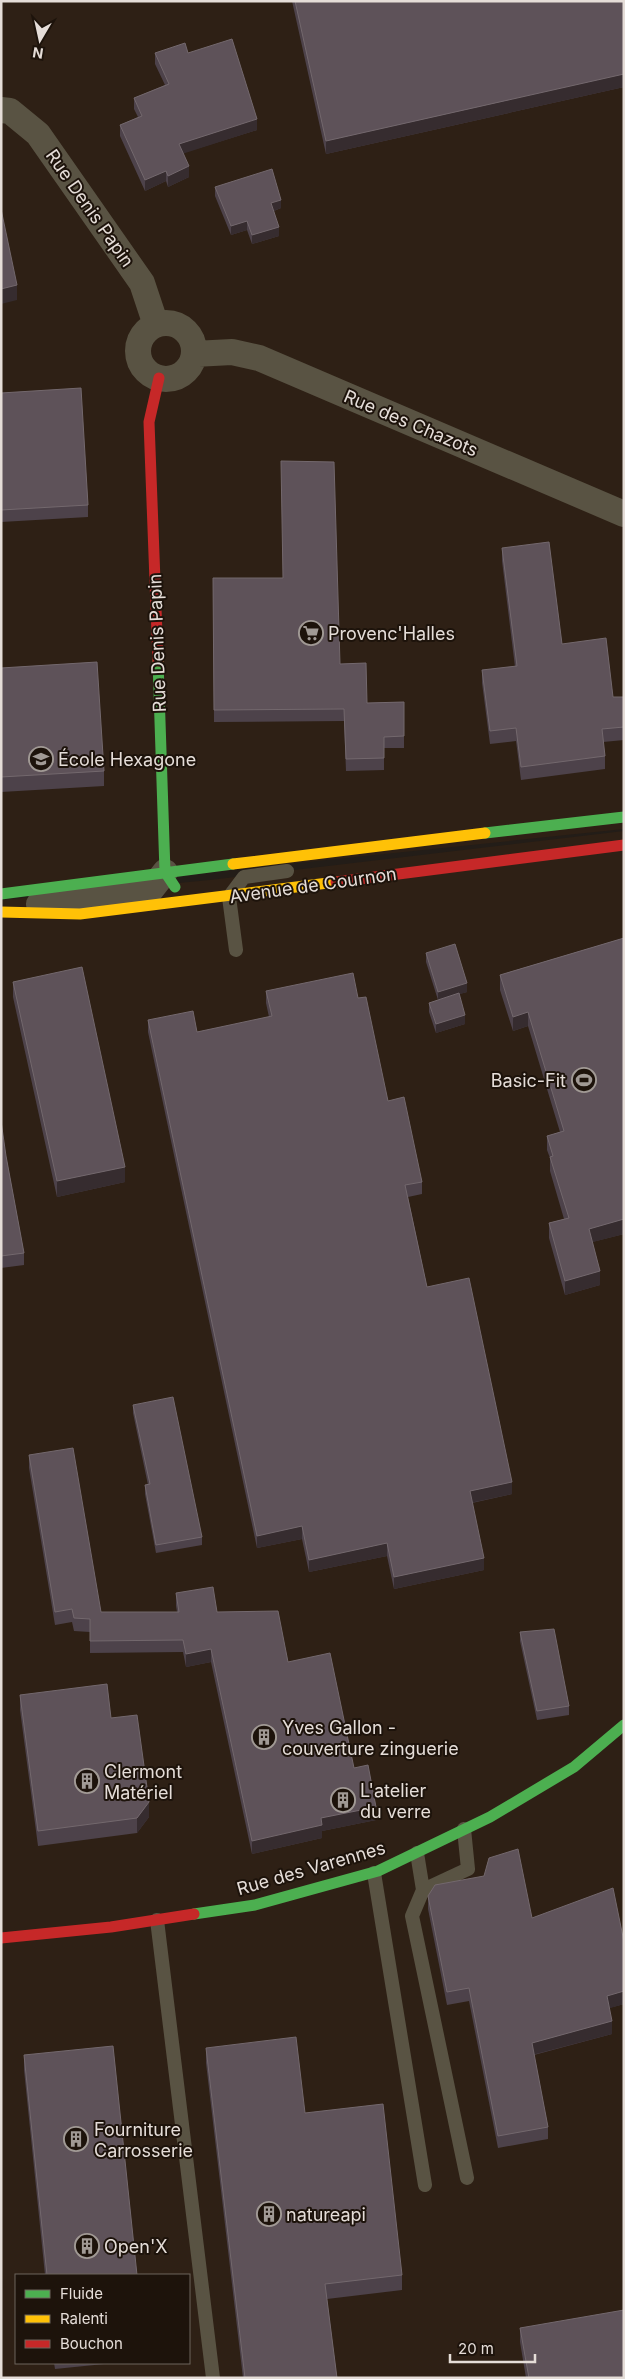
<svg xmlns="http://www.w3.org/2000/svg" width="625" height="2379" font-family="Inter,sans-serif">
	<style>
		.built { fill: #2e2015; fill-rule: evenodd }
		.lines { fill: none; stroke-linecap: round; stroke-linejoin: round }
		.lane { stroke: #595343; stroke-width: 14 }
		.street { stroke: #595343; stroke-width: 26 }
		.fast { stroke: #4caf50; stroke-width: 11 }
		.slow { stroke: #ffc107; stroke-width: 11 }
		.jam { stroke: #c62828; stroke-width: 11 }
		.wall { fill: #4d424a }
		.shaded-wall { fill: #362c2f }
		.building { fill: #5e5259; stroke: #73686d }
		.labels { text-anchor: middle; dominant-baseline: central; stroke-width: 4; stroke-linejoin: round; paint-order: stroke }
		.street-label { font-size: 18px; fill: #e5ddd8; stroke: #1d130b }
		.poi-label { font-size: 18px; fill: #e5ddd8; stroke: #1d130b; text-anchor: start }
	</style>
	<rect width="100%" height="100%" fill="#231d18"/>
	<path class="built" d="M 1,1 L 624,1 L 624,829 L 1,894 Z
		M 624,831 L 624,2378 L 1,2378 L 1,900 L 210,880 ZM 16,2275 L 189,2275 L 189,2363 L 16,2363 Z"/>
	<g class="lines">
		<path class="lane" d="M 236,950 L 229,897 L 244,877 L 287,871
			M 417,1853 L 423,1890 L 412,1916 L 467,2178
			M 374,1873 L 425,2185
			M 423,1890 L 468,1869 L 464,1829
			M 157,1920 L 213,2378"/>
		<path class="street" d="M 1,110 L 10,111 L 38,134 L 142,283 L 156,325
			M138 351a28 28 0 1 1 56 0a28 28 0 1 1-56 0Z
			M 194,354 L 232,352 L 259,358 L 624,514
			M 39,904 L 150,891 L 165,872"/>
		<path class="fast" d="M 158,661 L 165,872 L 175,887
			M 485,833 L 624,817
			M 1,894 L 233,864
			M 194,1914 L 255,1905 L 378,1871 L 490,1817 L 574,1767 L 624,1725"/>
		<path class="slow" d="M 233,864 L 485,833
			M 1,912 L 80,914 L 336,882"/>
		<path class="jam" d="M 158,661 L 149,422 L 159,378
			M 336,882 L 624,845
			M 1,1938 L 111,1927 L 194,1914"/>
	</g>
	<path class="wall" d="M 292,1 L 624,1 L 624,87 L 326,154 Z
		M 155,53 L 188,53 L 257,130 L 183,153 L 189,177 L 168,187 L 166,181 L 145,191 L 120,136 L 120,125 L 138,117 L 134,109 L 134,98 L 165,85 L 155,64 Z
		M 215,187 L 281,208 L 274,211 L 279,236 L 252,244 L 247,230 L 231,235 L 215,196 Z
		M 1,393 L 88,505 L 88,517 L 1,522 Z
		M 502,548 L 562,644 L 613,697 L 624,697 L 624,740 L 603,742 L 605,756 L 605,769 L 521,780 L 516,741 L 490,744 L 482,683 L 482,670 L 515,667 L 502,561 Z
		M 213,578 L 340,664 L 367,703 L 404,702 L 404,748 L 384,748 L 384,770 L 346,771 L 344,721 L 214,722 Z
		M 1,668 L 104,771 L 104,786 L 1,792 Z
		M 624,938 L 624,1234 L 592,1242 L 600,1285 L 565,1295 L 549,1238 L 549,1223 L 564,1219 L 550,1171 L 550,1158 L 547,1150 L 547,1136 L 560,1132 L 528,1026 L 513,1031 L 500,990 L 500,975 Z
		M 426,953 L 467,992 L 459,994 L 465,1024 L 436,1033 L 429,1012 L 429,1003 L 438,1000 L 426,962 Z
		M 13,982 L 125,1182 L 57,1197 L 13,997 Z
		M 266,991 L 358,998 L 388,1101 L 422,1182 L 422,1194 L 408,1197 L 427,1287 L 512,1494 L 472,1503 L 484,1570 L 394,1589 L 387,1556 L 309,1572 L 302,1539 L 257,1548 L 148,1032 L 148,1020 L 197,1032 L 269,1017 L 266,1003 Z
		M 1,1121 L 6,1156 L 24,1253 L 24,1265 L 1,1268 Z
		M 133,1405 L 202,1537 L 202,1545 L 156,1553 L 145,1494 L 145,1485 L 148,1485 L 133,1413 Z
		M 29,1455 L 101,1612 L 177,1612 L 176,1606 L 176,1593 L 217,1612 L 288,1662 L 354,1768 L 376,1820 L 322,1831 L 322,1838 L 252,1854 L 211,1662 L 186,1667 L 183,1652 L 90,1653 L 90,1632 L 74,1631 L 72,1622 L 55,1625 L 29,1468 Z
		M 520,1632 L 569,1706 L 569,1715 L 537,1720 L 520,1641 Z
		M 20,1695 L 111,1718 L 149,1817 L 137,1833 L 38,1846 L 20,1710 Z
		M 428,1896 L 532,1918 L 624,1942 L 624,2004 L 609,2008 L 612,2034 L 534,2055 L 548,2127 L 548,2139 L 498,2148 L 469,2001 L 447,2005 L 428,1909 Z
		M 206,2048 L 305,2113 L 402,2275 L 402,2290 L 327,2299 L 337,2378 L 243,2378 L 206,2063 Z
		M 24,2055 L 137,2275 L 45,2275 L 24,2070 Z
		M 520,2328 L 624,2378 L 526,2378 L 520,2342 Z
		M 54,2363 L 114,2363 L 55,2369 Z"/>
	<path class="shaded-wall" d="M 624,74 L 624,87 L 326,154 L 326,141 Z
		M 257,119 L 257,130 L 179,155 L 179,144 Z
		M 189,166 L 189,177 L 168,187 L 168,176 Z
		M 166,171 L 166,181 L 145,191 L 145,180 Z
		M 281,200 L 281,208 L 271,212 L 271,203 Z
		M 247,221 L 247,230 L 231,235 L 231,226 Z
		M 279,227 L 279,236 L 252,244 L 252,235 Z
		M 17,285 L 17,300 L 1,304 L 1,289 Z
		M 467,983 L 467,992 L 438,1001 L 438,992 Z
		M 528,1012 L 528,1026 L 513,1031 L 513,1017 Z
		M 465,1015 L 465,1024 L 436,1033 L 436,1024 Z
		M 125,1167 L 125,1182 L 57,1197 L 57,1181 Z
		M 624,1219 L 624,1234 L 589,1243 L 589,1229 Z
		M 600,1271 L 600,1285 L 565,1295 L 565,1281 Z
		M 512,1482 L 512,1494 L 470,1503 L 470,1491 Z
		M 302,1526 L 302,1539 L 257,1548 L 257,1536 Z
		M 387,1543 L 387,1556 L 309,1572 L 309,1560 Z
		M 484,1558 L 484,1570 L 394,1589 L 394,1577 Z
		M 211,1649 L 211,1662 L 186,1667 L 186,1654 Z
		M 149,1802 L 149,1817 L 137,1833 L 137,1818 Z
		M 376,1807 L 376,1820 L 322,1831 L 322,1838 L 252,1854 L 252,1841 L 321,1818 Z
		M 624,1991 L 624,2004 L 607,2009 L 607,1996 Z
		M 612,2021 L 612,2034 L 532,2055 L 532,2043 Z"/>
	<path class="building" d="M 295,1 L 624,1 L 624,74 L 326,141 Z
		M 232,39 L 257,119 L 179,144 L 189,166 L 168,176 L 166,171 L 145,180 L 120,125 L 142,116 L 134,98 L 169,84 L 155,53 L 185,43 L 188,53 Z
		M 272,169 L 281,200 L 271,203 L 279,227 L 252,235 L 247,221 L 231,226 L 215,187 Z
		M 1,209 L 17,285 L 1,289 Z
		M 81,388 L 88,505 L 1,510 L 1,393 Z
		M 281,461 L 334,462 L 340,664 L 366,663 L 367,703 L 404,702 L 404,736 L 384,737 L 384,758 L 346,759 L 344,709 L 214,710 L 213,578 L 283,578 Z
		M 549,542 L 562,644 L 606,638 L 613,697 L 624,697 L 624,727 L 602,729 L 605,756 L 521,767 L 516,728 L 490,731 L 482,670 L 517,666 L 502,548 Z
		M 97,662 L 104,771 L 1,777 L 1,668 Z
		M 624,938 L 624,1219 L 589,1229 L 600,1271 L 565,1281 L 549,1223 L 569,1218 L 550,1157 L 553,1156 L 547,1136 L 564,1131 L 528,1012 L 513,1017 L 500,975 Z
		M 455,944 L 467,983 L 438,992 L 426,953 Z
		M 82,967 L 125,1167 L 57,1181 L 13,982 Z
		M 353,973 L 358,998 L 366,997 L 388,1101 L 404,1097 L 422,1182 L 405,1185 L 427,1287 L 469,1278 L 512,1482 L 470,1491 L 484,1558 L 394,1577 L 387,1543 L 309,1560 L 302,1526 L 257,1536 L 148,1020 L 193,1011 L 197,1032 L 272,1016 L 266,991 Z
		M 459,993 L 465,1015 L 436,1024 L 429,1003 Z
		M 1,1121 L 6,1156 L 24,1253 L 1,1256 Z
		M 173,1397 L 202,1537 L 156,1545 L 145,1485 L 150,1484 L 133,1405 Z
		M 73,1448 L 101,1612 L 179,1612 L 176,1593 L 213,1587 L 217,1612 L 278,1611 L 288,1662 L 330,1653 L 354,1768 L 368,1765 L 376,1807 L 321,1818 L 322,1825 L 252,1841 L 211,1649 L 186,1654 L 183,1640 L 90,1641 L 90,1619 L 74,1618 L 72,1609 L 55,1612 L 29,1455 Z
		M 554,1629 L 569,1706 L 537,1711 L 520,1632 Z
		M 107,1684 L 111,1718 L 137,1715 L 149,1802 L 137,1818 L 38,1831 L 20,1695 Z
		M 518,1849 L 532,1918 L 613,1888 L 624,1942 L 624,1991 L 607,1996 L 612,2021 L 532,2043 L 548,2127 L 498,2136 L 469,1988 L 447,1992 L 428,1896 L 435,1885 L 484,1876 L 489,1858 Z
		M 296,2037 L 305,2113 L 383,2104 L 402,2275 L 325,2284 L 337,2378 L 245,2378 L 206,2048 Z
		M 113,2046 L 137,2275 L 47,2275 L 24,2055 Z
		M 624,2310 L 624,2378 L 529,2378 L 520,2328 Z"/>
	<defs>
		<symbol id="supermarket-ring" viewBox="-11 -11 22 22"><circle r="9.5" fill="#1d130b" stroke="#a19a95" stroke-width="1.5"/><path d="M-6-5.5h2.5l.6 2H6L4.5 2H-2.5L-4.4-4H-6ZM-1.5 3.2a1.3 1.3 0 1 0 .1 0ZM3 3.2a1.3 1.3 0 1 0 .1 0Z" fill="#a19a95"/></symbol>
		<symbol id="university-ring" viewBox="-11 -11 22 22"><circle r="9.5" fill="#1d130b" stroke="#a19a95" stroke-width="1.5"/><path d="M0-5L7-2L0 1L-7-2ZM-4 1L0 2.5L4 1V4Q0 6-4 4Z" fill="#a19a95"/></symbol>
		<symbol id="stadium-ring" viewBox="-11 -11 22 22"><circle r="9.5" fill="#1d130b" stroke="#a19a95" stroke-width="1.5"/><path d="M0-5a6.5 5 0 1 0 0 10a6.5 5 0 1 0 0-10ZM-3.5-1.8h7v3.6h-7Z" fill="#a19a95"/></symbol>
		<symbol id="building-ring" viewBox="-11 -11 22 22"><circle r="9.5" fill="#1d130b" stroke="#a19a95" stroke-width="1.5"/><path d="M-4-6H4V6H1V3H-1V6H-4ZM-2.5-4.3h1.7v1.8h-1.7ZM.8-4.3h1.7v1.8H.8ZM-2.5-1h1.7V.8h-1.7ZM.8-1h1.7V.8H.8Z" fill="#a19a95"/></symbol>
	</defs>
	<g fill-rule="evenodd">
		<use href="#supermarket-ring" x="297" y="619" width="28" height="28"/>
		<use href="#university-ring" x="27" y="745" width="28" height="28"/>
		<use href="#stadium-ring" x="570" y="1066" width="28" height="28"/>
		<use href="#building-ring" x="250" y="1723" width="28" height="28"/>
		<use href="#building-ring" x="73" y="1767" width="28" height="28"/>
		<use href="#building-ring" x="329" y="1786" width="28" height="28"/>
		<use href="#building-ring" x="62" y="2125" width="28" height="28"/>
		<use href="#building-ring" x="255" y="2200" width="28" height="28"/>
		<use href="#building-ring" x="73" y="2232" width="28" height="28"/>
	</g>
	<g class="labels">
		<g class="street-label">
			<text transform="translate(90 208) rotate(55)">Rue Denis Papin</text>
			<text transform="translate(411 423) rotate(23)">Rue des Chazots</text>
			<text transform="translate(157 643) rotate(-92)">Rue Denis Papin</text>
			<text transform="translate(313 885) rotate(-8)">Avenue de Cournon</text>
			<text transform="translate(311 1868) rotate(-16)">Rue des Varennes</text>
		</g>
		<g class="poi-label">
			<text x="328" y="633">Provenc'Halles</text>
			<text x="58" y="759">École Hexagone</text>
			<text x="566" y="1080" text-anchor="end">Basic-Fit</text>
			<text x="282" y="1727">Yves Gallon -<tspan x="282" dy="21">couverture zinguerie</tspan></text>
			<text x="104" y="1771">Clermont<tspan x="104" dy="21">Matériel</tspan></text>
			<text x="360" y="1790">L'atelier<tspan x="360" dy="21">du verre</tspan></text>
			<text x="94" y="2129">Fourniture<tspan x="94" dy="21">Carrosserie</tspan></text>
			<text x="286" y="2214">natureapi</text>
			<text x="104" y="2246">Open'X</text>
		</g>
	</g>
	<rect width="625" height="2379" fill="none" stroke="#e5ddd8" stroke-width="5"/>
	<rect x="15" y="2274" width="175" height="90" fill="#1d130b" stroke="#6d645d"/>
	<rect x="25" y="2290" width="25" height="8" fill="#4caf50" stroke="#6d645d"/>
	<text x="60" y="2299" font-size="15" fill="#e5ddd8">Fluide</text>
	<rect x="25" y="2315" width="25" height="8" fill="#ffc107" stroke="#6d645d"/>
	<text x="60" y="2324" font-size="15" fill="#e5ddd8">Ralenti</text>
	<rect x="25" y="2340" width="25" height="8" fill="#c62828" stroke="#6d645d"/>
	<text x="60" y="2349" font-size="15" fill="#e5ddd8">Bouchon</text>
	<g transform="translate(40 40) rotate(189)" stroke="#1d130b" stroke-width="4" paint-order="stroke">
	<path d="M0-4L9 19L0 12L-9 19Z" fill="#e5ddd8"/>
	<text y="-8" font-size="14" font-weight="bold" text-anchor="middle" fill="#e5ddd8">N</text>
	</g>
	<path d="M450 2354v8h85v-8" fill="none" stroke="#e5ddd8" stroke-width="2.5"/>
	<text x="458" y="2354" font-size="15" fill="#e5ddd8" stroke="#1d130b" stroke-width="4" paint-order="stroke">20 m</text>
</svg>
